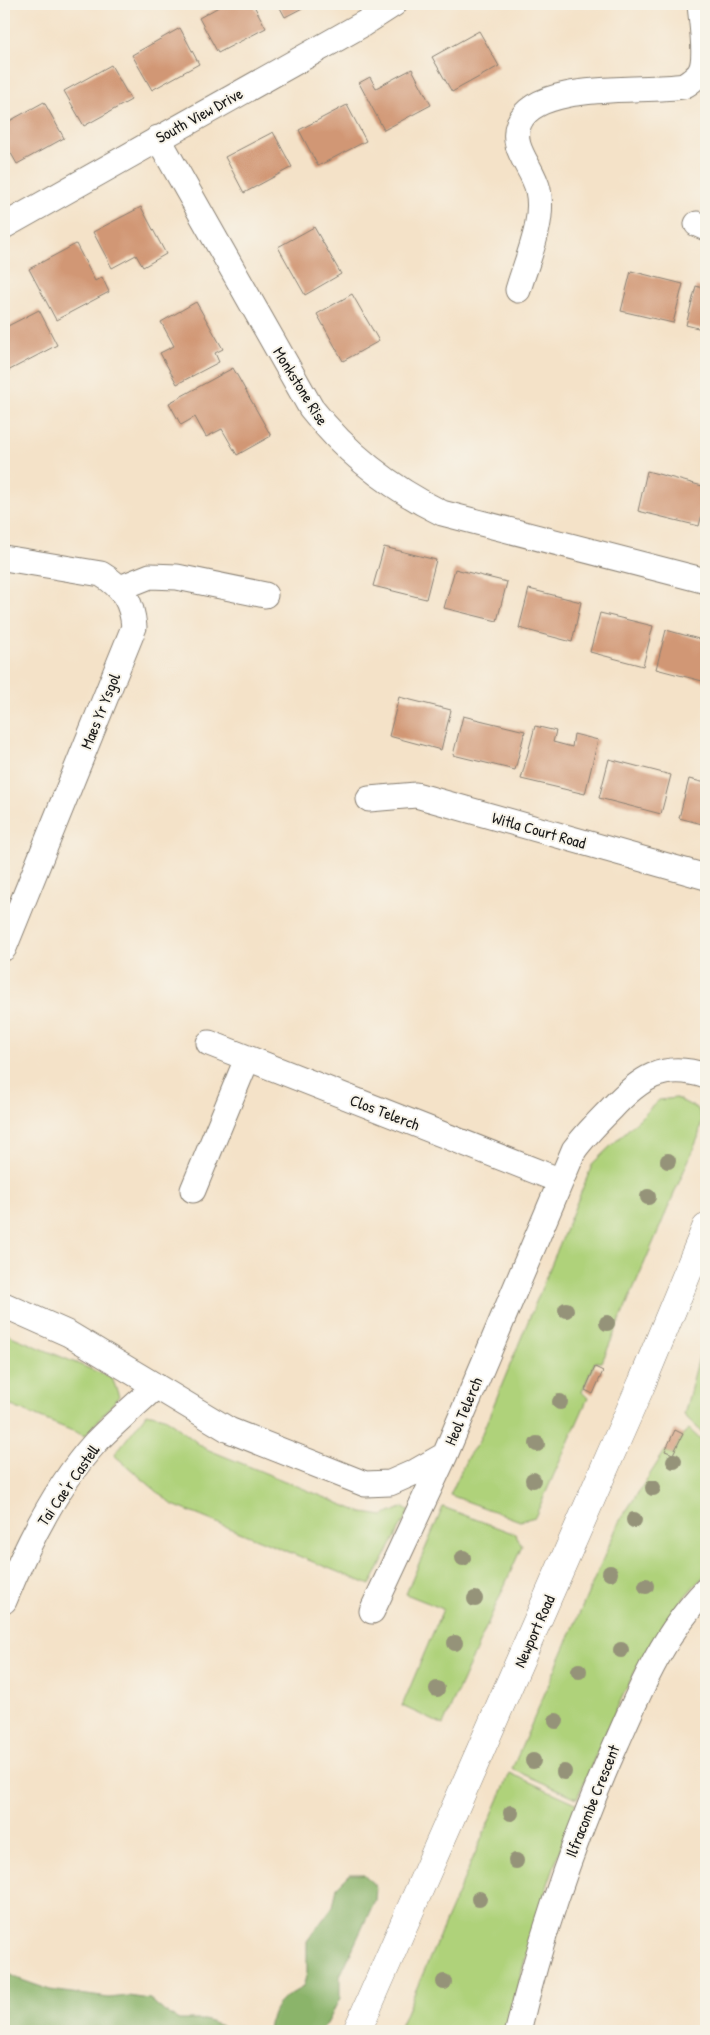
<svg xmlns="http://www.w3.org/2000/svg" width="710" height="2035" font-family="'Patrick Hand',sans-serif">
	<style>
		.green { fill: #afd27a; stroke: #66774b }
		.forest { fill: #8bb46a; stroke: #546843 }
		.building { fill: #d19774 }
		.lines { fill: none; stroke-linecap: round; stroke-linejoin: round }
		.street-casing { stroke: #887f72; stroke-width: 27 }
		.secondary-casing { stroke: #887f72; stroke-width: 29 }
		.street { stroke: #fff; stroke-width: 25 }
		.secondary { stroke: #fff; stroke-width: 28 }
		.tree { fill: #959379 }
		.labels { text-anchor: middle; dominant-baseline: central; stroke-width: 4; stroke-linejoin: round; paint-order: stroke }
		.street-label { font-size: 16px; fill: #1c1c1c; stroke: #f7f3e8 }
	</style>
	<rect width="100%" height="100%" fill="#f7f3e8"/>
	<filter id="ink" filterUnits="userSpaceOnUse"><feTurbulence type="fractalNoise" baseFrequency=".02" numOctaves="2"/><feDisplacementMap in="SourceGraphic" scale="10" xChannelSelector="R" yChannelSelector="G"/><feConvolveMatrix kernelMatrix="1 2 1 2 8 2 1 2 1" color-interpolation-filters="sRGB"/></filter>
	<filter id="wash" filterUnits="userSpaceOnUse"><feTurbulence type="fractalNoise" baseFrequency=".0096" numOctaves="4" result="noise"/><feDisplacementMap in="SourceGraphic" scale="20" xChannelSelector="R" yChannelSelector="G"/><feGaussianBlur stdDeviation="1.12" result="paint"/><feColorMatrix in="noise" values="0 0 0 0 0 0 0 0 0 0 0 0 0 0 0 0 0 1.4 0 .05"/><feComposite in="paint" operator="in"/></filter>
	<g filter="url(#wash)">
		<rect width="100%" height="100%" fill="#f4e2c8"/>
		<path class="green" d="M 676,1098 L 698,1109 L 702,1121 L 698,1138 L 602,1362 L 595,1362 L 582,1392 L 588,1398 L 535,1517 L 520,1521 L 450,1495 L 468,1456 L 478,1443 L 593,1163 L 659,1100 Z
			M 706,1330 L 706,1436 L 684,1415 Z
			M 4,1333 L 112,1378 L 119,1396 L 85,1436 L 4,1403 Z
			M 147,1413 L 164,1417 L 204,1448 L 363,1513 L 383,1516 L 404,1507 L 409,1511 L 370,1585 L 173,1505 L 114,1455 Z
			M 689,1429 L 706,1445 L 706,1574 C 642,1635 613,1719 577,1798 L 512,1769 L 619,1522 L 665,1451 L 673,1454 L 683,1434 Z
			M 443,1507 L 515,1534 L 522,1546 L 443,1725 L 402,1706 L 443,1609 L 406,1594 Z
			M 510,1773 L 576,1803 L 536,1919 L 506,2031 L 398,2031 Z"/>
		<path class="forest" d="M 350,1874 L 364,1874 L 376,1887 L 375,1900 L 340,1976 L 340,1998 L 327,2023 L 320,2031 L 269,2031 C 272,2004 280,2000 303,1987 L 307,1973 L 307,1941 L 333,1906 L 337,1887 Z
			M 4,1971 L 19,1979 L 50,1990 L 109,1998 L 128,1996 L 150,1999 L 165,2012 L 179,2020 L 204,2020 L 238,2031 L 4,2031 Z"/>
		<g id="blocks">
			<path class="building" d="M 224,4 L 253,4 L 266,28 L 218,53 L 199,18 Z
				M 278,4 L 310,4 L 285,17 Z
				M 180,28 L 199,64 L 152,90 L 132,55 Z
				M 479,31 L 499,66 L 452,92 L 432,57 Z
				M 111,65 L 131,100 L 84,126 L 64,91 Z
				M 412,69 L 431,105 L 384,130 L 359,83 L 370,77 L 376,88 Z
				M 44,102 L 64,138 L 17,164 L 4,141 L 4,124 Z
				M 347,105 L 366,141 L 318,166 L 299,130 Z
				M 273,132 L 292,167 L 244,193 L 225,157 Z
				M 141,207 L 166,254 L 143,267 L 136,255 L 112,268 L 93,232 Z
				M 314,227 L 341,274 L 305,295 L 278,247 Z
				M 76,244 L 95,281 L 102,277 L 109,292 L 56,320 L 29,269 Z
				M 631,271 L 683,284 L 673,323 L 621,311 Z
				M 696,286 L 706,289 L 706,330 L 686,325 Z
				M 352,294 L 379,341 L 343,361 L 317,314 Z
				M 196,302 L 223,349 L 215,353 L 219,362 L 177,384 L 160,353 L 174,346 L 161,322 Z
				M 39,310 L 57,345 L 4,373 L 4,328 Z
				M 233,368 L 271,436 L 237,455 L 222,429 L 206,437 L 195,417 L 181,425 L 169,403 Z
				M 647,471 L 706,487 L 706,499 L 699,526 L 638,511 Z
				M 384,547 L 436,560 L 426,599 L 373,586 Z
				M 455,569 L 507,582 L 497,621 L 444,608 Z
				M 529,589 L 581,602 L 572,642 L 519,628 Z
				M 600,613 L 653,626 L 643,666 L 590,652 Z
				M 666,630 L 706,641 L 706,682 L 656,669 Z
				M 399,697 L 451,710 L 441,750 L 389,736 Z
				M 463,716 L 525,731 L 515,770 L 453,755 Z
				M 535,726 L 556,731 L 553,742 L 572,747 L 574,734 L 598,740 L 585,794 L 521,779 Z
				M 609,759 L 671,775 L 661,814 L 599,798 Z
				M 689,779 L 706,783 L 706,825 L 679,818 Z
				M 595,1367 L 603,1371 L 593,1394 L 585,1390 Z
				M 675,1430 L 683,1434 L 673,1454 L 665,1451 Z"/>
		</g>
	</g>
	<g filter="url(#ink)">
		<use href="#blocks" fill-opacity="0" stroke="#887f72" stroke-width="1"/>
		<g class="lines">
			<defs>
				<path id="street" d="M 158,138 L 311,408 C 347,454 389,487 442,513 L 706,581
					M 697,224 L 706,228
					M 4,226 L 363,24 L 394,4
					M 518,290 C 527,259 545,222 538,190 C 533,167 509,148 519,123 C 537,80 645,93 683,86 C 687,85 698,76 700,72 C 708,59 701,19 700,4
					M 4,558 L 101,574 C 123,587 132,602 134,627 L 4,948
					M 120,588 L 150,576 L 177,577 L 265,595
					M 369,799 L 416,795 L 706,877
					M 209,1043 L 561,1181
					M 193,1190 L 247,1059
					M 4,1305 L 69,1334 L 229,1430 L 365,1484 L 390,1483 L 415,1472 L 445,1455 L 574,1150 C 585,1135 598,1122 611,1109 C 639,1079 663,1061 706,1076
					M 4,1601 C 26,1547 55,1487 95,1443 C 114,1423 136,1405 156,1386
					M 372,1611 L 445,1455
					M 518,2031 C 542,1931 575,1836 617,1742 C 641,1687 664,1633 706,1590"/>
				<path id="secondary" d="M 357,2031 L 642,1383 L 706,1228"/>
			</defs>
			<use href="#street" class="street-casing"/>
			<use href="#secondary" class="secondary-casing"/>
			<use href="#street" class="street"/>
			<use href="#secondary" class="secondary"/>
		</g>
		<g class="tree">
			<circle cx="668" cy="1161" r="8"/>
			<circle cx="648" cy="1197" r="8"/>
			<circle cx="566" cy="1310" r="8"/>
			<circle cx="607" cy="1323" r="8"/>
			<circle cx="560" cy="1402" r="8"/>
			<circle cx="537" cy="1444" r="8"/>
			<circle cx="674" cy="1461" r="8"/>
			<circle cx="533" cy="1480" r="8"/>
			<circle cx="653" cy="1488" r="8"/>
			<circle cx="634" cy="1520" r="8"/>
			<circle cx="463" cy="1558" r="8"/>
			<circle cx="610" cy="1573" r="8"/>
			<circle cx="646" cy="1586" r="8"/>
			<circle cx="475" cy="1599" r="8"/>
			<circle cx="455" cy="1643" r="8"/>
			<circle cx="621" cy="1650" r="8"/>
			<circle cx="579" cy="1671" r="8"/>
			<circle cx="437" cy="1689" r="8"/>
			<circle cx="556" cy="1721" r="8"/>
			<circle cx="533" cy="1761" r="8"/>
			<circle cx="564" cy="1772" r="8"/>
			<circle cx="511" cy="1813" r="8"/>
			<circle cx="516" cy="1861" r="8"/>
			<circle cx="479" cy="1899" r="8"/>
			<circle cx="444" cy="1982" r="8"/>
		</g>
	</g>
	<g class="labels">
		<g class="street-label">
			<text transform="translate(199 115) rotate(-29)">South View Drive</text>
			<text transform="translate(301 386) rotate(58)">Monkstone Rise</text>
			<text transform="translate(100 711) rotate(-68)">Maes Yr Ysgol</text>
			<text transform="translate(539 830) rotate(16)">Witla Court Road</text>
			<text transform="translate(385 1112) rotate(21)">Clos Telerch</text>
			<text transform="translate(463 1411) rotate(-67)">Heol Telerch</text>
			<text transform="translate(68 1485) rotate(-55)">Tai Cae'r Castell</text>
			<text transform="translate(534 1631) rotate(-66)">Newport Road</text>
			<text transform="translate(592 1801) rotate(-68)">Ilfracombe Crescent</text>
		</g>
	</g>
	<rect width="710" height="2035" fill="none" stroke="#f7f3e8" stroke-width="20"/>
</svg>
